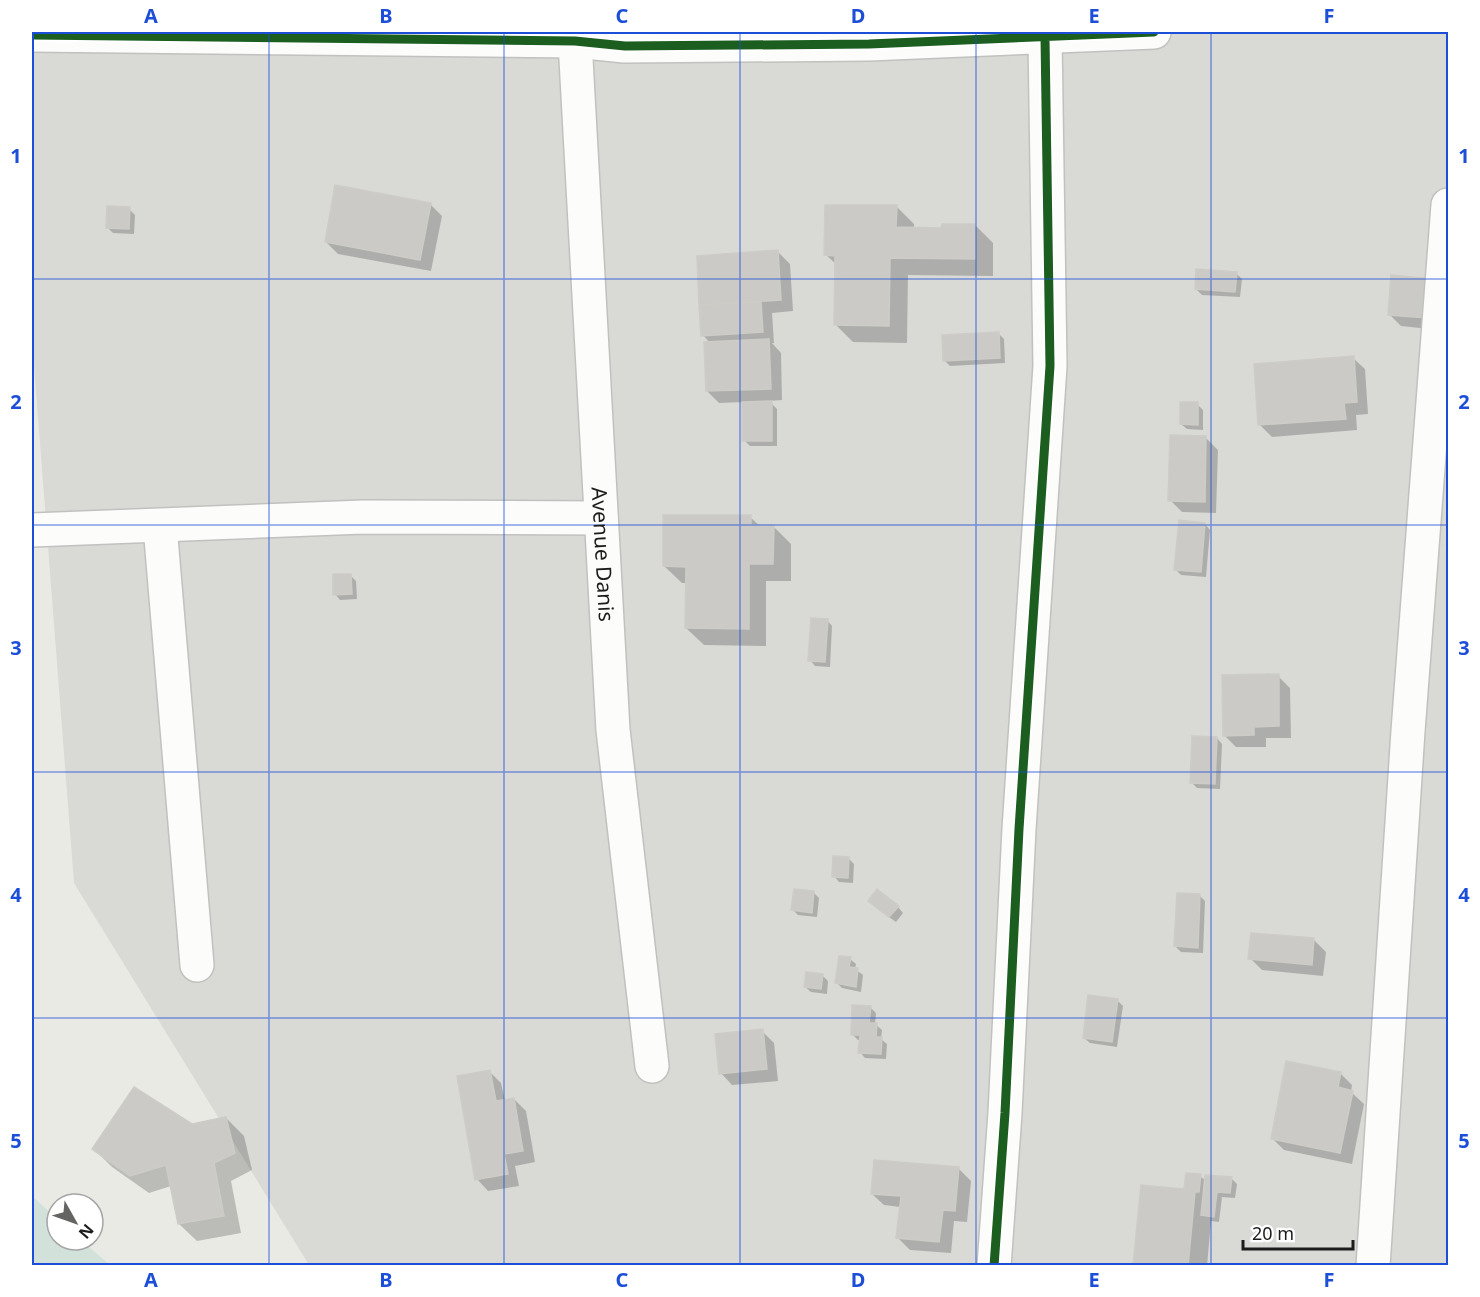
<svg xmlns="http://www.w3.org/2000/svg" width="1480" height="1297" font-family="'Noto Sans',sans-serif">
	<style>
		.residential { fill: #d9d9d6 }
		.wetland { fill: #d3e1db }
		.shadow { fill: #0003 }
		.building { fill: #cbcac6; stroke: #cdccc7; stroke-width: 1.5 }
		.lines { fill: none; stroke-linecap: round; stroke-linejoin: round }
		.minor-casing { stroke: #c1c1bf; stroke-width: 36 }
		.minor { stroke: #fcfcfb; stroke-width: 33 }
		.cycleway-casing { stroke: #fff; stroke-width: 13 }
		.cycleway { stroke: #1b5e20; stroke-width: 9 }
		.grid { fill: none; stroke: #1d4ed8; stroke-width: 1.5; stroke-opacity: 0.55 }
		.labels { text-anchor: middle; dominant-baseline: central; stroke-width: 6; stroke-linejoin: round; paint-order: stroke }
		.street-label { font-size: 21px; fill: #1c1c1c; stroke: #fff }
		.neatline { fill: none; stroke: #1d4ed8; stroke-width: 2 }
		.grid-label { font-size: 20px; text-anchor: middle; font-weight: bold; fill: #1d4ed8 }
	</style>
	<rect width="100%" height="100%" fill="#eaeae5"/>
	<path class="residential" d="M 32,32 L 1448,32 L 1448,1265 L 309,1265 L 74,883 L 32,340 Z"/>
	<path class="wetland" d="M 32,1196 L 57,1219 L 57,1240 L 81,1240 L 110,1265 L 32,1265 Z"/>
	<path class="shadow" d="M 430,204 L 442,216 L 431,271 L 338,254 L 326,242 Z
		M 896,206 L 914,224 L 914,229 L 943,229 L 975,225 L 993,243 L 993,276 L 908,275 L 907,343 L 853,342 L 836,325 L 837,265 L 825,254 Z
		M 129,209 L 135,215 L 134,234 L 113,233 L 108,228 Z
		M 778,252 L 790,264 L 793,311 L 772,313 L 774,343 L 772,343 L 781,353 L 782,400 L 769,401 L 777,409 L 777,446 L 750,446 L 744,440 L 744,402 L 719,403 L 707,391 L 710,343 L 703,335 L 699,257 Z
		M 1236,273 L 1242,279 L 1240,297 L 1202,295 L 1196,289 Z
		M 1431,280 L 1439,330 L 1401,326 L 1389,314 Z
		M 998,333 L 1004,339 L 1005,363 L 950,366 L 944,360 Z
		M 1353,358 L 1365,369 L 1368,414 L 1356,415 L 1357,430 L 1272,437 L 1260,425 Z
		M 1197,404 L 1203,410 L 1203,430 L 1187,429 L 1181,424 Z
		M 1206,438 L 1218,450 L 1216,513 L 1182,512 L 1170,500 Z
		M 750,517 L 760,526 L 773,526 L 791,544 L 791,581 L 766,581 L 766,646 L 704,645 L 686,628 L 687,583 L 682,583 L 664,566 Z
		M 1205,524 L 1210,530 L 1206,577 L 1181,575 L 1175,569 Z
		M 351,576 L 356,581 L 357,599 L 340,600 L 335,594 Z
		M 827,620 L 832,626 L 830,667 L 815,666 L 810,660 Z
		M 1278,676 L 1290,688 L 1291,738 L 1266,738 L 1266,747 L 1236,747 L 1224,735 Z
		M 1217,738 L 1222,744 L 1220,789 L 1197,788 L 1191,782 Z
		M 849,859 L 854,864 L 853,883 L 839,882 L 834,876 Z
		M 814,893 L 819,898 L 817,917 L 798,915 L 792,909 Z
		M 1199,895 L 1205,901 L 1203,953 L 1181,952 L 1175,946 Z
		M 875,907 L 898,907 L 903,913 L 896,922 Z
		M 1314,940 L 1326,952 L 1323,976 L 1262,970 L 1250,958 Z
		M 850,959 L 856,964 L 855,969 L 863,975 L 861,992 L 842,988 L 837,983 Z
		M 822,975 L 828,981 L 827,994 L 811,992 L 805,987 Z
		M 1117,1000 L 1123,1006 L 1117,1047 L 1090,1043 L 1084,1038 Z
		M 870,1007 L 876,1013 L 875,1024 L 882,1030 L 881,1039 L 887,1044 L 886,1059 L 865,1058 L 860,1052 L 861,1040 L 858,1040 L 852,1034 Z
		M 762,1031 L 774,1043 L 778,1081 L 732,1085 L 721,1073 Z
		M 489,1071 L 501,1083 L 505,1101 L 514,1099 L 526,1111 L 535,1162 L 515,1166 L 519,1186 L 488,1191 L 477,1179 Z
		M 1340,1073 L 1352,1085 L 1351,1092 L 1364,1104 L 1352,1164 L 1284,1150 L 1272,1138 Z
		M 226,1118 L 244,1136 L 252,1170 L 231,1181 L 241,1233 L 197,1241 L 179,1224 L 171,1186 L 149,1193 L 112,1167 L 94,1149 Z
		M 959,1169 L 971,1181 L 967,1222 L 954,1221 L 951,1253 L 910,1250 L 898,1238 L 901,1207 L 884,1205 L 872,1194 Z
		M 1200,1176 L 1206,1181 L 1231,1178 L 1237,1184 L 1235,1198 L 1222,1197 L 1219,1222 L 1211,1221 L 1207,1266 L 1134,1266 Z"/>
	<path class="building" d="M 335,185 L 431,203 L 420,260 L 325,242 Z
		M 825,205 L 897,205 L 896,227 L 941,228 L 942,224 L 975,224 L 975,259 L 890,258 L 889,326 L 834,325 L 835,256 L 824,255 Z
		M 107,206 L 130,207 L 129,229 L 106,228 Z
		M 778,250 L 781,300 L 699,305 L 697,256 Z
		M 1196,269 L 1237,272 L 1235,292 L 1195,289 Z
		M 1391,275 L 1431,279 L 1428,318 L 1388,315 Z
		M 761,302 L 763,332 L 701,336 L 699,305 Z
		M 999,332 L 1000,358 L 943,361 L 942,335 Z
		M 769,339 L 771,389 L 706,391 L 704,342 Z
		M 1354,356 L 1357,402 L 1344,403 L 1346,419 L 1258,425 L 1254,364 Z
		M 772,401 L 772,441 L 742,441 L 742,402 Z
		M 1180,402 L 1198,402 L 1198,425 L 1180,424 Z
		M 1170,435 L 1206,436 L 1205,502 L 1168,501 Z
		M 663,515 L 751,515 L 751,525 L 774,525 L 773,564 L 749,564 L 749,629 L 685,628 L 686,567 L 663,566 Z
		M 1179,520 L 1205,523 L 1201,572 L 1174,570 Z
		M 333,574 L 351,574 L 352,594 L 333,595 Z
		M 811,618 L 828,619 L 825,662 L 808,661 Z
		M 1279,674 L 1279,726 L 1254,727 L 1254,735 L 1223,736 L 1222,675 Z
		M 1192,736 L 1217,737 L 1215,784 L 1190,783 Z
		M 833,856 L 849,857 L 848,878 L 832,877 Z
		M 794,889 L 814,891 L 812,913 L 791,910 Z
		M 877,889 L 899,906 L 889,917 L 868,901 Z
		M 1177,893 L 1200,894 L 1198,948 L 1174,946 Z
		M 1251,933 L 1314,938 L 1312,965 L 1248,959 Z
		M 839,956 L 851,957 L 849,967 L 858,968 L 856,987 L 835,983 Z
		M 806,972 L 823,974 L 821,989 L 804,987 Z
		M 1088,995 L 1118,999 L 1112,1042 L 1083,1038 Z
		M 852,1005 L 871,1006 L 869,1023 L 877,1023 L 876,1037 L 882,1037 L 881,1054 L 858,1053 L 860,1035 L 851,1035 Z
		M 763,1029 L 767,1069 L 719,1074 L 715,1034 Z
		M 1286,1061 L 1341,1072 L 1338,1087 L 1353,1091 L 1340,1153 L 1271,1139 Z
		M 490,1070 L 496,1101 L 514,1098 L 523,1151 L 504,1154 L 508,1174 L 475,1180 L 457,1076 Z
		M 134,1087 L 192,1124 L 226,1117 L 235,1153 L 214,1163 L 224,1216 L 178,1224 L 166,1165 L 130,1176 L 92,1149 Z
		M 874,1160 L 959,1167 L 955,1211 L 943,1210 L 939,1242 L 896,1238 L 901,1196 L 871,1194 Z
		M 1186,1173 L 1201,1174 L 1199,1192 L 1195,1192 L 1188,1266 L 1133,1266 L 1141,1185 L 1184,1189 Z
		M 1205,1175 L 1232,1177 L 1230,1193 L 1217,1192 L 1214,1217 L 1201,1215 Z"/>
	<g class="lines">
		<defs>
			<g id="minor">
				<path d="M 32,35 L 575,41 L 625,46 L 869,44 L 1154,32"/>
				<path id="s1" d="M 575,41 L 613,730 L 652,1066"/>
				<path d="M 160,526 L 197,965"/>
				<path d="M 32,530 L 363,517 L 601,518"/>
				<path d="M 994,1266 L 1005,1113 L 1019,829 L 1050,366 L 1045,38"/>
				<path d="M 1373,1266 L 1408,731 L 1448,205"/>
			</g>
		</defs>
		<use href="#minor" class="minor-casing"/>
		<use href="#minor" class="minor"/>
		<defs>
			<path id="cycleway" d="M 32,35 L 575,41 L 625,46 L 869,44 L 1154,32
				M 994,1266 L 1005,1113 L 1019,829 L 1050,366 L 1045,38"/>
		</defs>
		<use href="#cycleway" class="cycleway-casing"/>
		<use href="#cycleway" class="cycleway"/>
	</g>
	<path class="grid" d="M 269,32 L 269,1266M 504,32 L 504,1266M 740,32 L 740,1266M 976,32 L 976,1266M 1211,32 L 1211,1266M 32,279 L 1448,279M 32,525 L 1448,525M 32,772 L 1448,772M 32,1018 L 1448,1018"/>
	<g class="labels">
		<g class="street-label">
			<text stroke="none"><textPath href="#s1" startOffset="514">Avenue Danis</textPath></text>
		</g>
	</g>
	<rect width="1480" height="1297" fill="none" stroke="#ffffff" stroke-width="66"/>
	<g transform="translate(75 1222) rotate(130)"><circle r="28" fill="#ffffff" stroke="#a4a4a4" stroke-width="1.5"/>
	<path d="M0-4.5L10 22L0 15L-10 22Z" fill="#646462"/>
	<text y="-9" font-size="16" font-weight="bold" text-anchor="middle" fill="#1c1c1c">N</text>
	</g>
	<path d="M1243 1240v9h110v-9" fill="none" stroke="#1c1c1c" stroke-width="3"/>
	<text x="1252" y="1240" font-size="18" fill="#1c1c1c" stroke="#ffffff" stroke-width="4.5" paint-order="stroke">20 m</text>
	<rect x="33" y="33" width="1414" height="1231" class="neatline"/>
	<g class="grid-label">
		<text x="151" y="23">A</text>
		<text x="386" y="23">B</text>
		<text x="622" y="23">C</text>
		<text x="858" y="23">D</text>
		<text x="1094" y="23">E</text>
		<text x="1329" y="23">F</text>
		<text x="16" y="163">1</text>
		<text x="1464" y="163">1</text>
		<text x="16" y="409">2</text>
		<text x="1464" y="409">2</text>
		<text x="16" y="655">3</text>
		<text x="1464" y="655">3</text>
		<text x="16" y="902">4</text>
		<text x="1464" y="902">4</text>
		<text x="16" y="1148">5</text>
		<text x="1464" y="1148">5</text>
		<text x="151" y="1287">A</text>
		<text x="386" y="1287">B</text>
		<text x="622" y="1287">C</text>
		<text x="858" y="1287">D</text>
		<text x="1094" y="1287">E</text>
		<text x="1329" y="1287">F</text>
	</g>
</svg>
